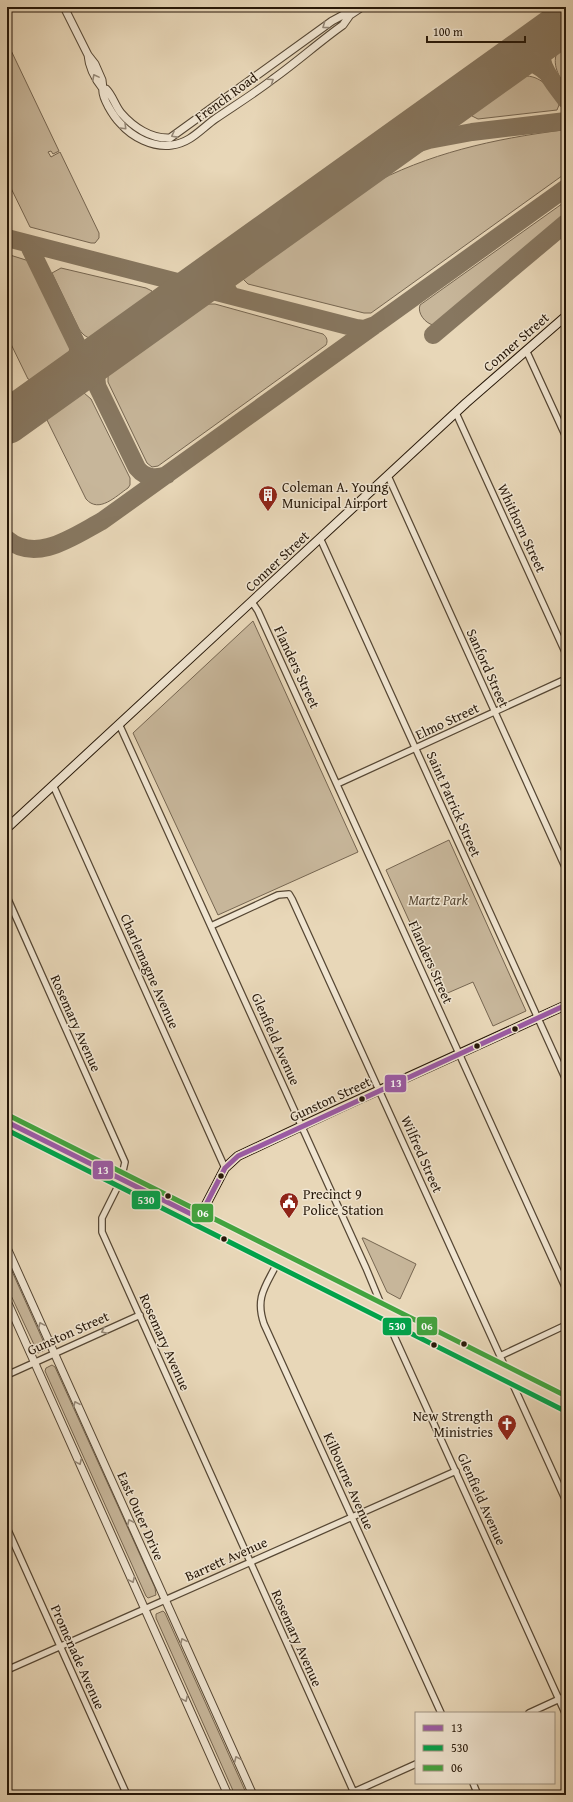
<svg xmlns="http://www.w3.org/2000/svg" width="573" height="1802" font-family="'Gentium Book Plus',serif">
	<style>
		.green { fill: #c7b69a; stroke: #766651 }
		.lines { fill: none; stroke-linecap: round; stroke-linejoin: round }
		.taxiway { stroke: #877760; stroke-width: 18 }
		.runway { stroke: #877760; stroke-width: 44 }
		.minor-casing { stroke: #564734; stroke-width: 8 }
		.tertiary-casing { stroke: #564734; stroke-width: 9 }
		.secondary-casing { stroke: #261708; stroke-width: 10 }
		.primary-casing { stroke: #261708; stroke-width: 10 }
		.minor { stroke: #f0e5d1; stroke-width: 5.5 }
		.tertiary { stroke: #f0e5d1; stroke-width: 7 }
		.secondary { stroke: #f0e5d1; stroke-width: 8 }
		.primary { stroke: #e8d7b8; stroke-width: 8 }
		.bus-1-casing { stroke: #f0e5d1; stroke-width: 8 }
		.bus-2-casing { stroke: #f0e5d1; stroke-width: 8 }
		.bus-3-casing { stroke: #f0e5d1; stroke-width: 8 }
		.bus-1 { stroke: #9b5ba5; stroke-width: 5 }
		.bus-2 { stroke: #02a24a; stroke-width: 5 }
		.bus-3 { stroke: #42a33f; stroke-width: 5 }
		.oneway { stroke: #958877 }
		.bus-dot { fill: #261708; stroke: #f0e5d1; stroke-width: 1.5 }
		.labels { text-anchor: middle; dominant-baseline: central; stroke-width: 3; stroke-linejoin: round; paint-order: stroke }
		.street-label { font-size: 14px; fill: #261708; stroke: #f0e5d1 }
		.poi-label { font-size: 14px; fill: #261708; stroke: #f0e5d1; text-anchor: start }
		.park-label { font-size: 14px; font-style: italic; fill: #564734; stroke: #f0e5d1 }
		.line-badge { stroke: #f0e5d1; stroke-width: 1.5 }
		.badge-label { font-size: 11px; text-anchor: middle; font-weight: bold; fill: #fff }
	</style>
	<rect width="100%" height="100%" fill="#e8d7b8"/>
	<filter id="stains"><feTurbulence type="fractalNoise" baseFrequency=".005" numOctaves="4"/><feColorMatrix values="0 0 0 0 .2 0 0 0 0 .09 0 0 0 0 .02 0 0 0 .5 -.17"/></filter>
	<radialGradient id="worn" r=".72"><stop offset=".6" stop-color="#630" stop-opacity="0"/><stop offset="1" stop-color="#630" stop-opacity=".3"/></radialGradient>
	<path class="green" d="M 566,39 L 566,85 C 557,76 551,60 559,49 C 561,45 565,43 566,39 Z
		M 7,42 L 59,151 L 53,154 L 51,151 L 48,152 L 51,157 L 60,152 L 99,233 L 99,238 L 95,243 L 91,243 L 30,227 L 7,180 Z
		M 523,76 C 541,75 550,88 558,102 L 559,105 L 557,110 L 478,119 L 472,116 L 471,110 L 474,105 L 512,78 L 513,80 Z
		M 563,130 L 566,131 L 566,173 L 371,313 L 364,313 L 248,284 L 243,279 L 242,272 C 283,243 323,211 366,187 C 429,153 493,139 563,130 Z
		M 566,201 L 566,215 L 437,322 L 433,325 C 425,323 417,313 420,305 Z
		M 7,253 L 10,255 L 29,261 L 70,348 L 67,360 L 37,382 L 28,379 L 7,336 Z
		M 61,268 L 146,288 L 152,291 L 152,298 L 98,337 C 90,340 84,337 79,329 L 52,273 Z
		M 206,304 L 215,304 L 323,334 C 327,337 328,341 326,345 L 158,466 L 152,467 L 147,463 L 108,382 L 108,373 L 112,365 L 195,306 L 196,308 Z
		M 74,393 L 84,393 L 91,399 L 130,478 L 130,485 L 128,488 C 116,496 99,514 86,499 L 47,420 L 51,409 Z
		M 253,621 L 358,852 L 218,915 L 133,733 Z
		M 449,840 L 526,1011 L 493,1026 L 473,982 L 443,995 L 386,870 Z
		M 362,1238 L 364,1238 L 416,1264 L 400,1299 L 387,1292 Z
		M 7,1260 L 45,1345 L 45,1350 L 38,1353 L 7,1287 Z
		M 52,1365 L 55,1367 L 155,1588 L 156,1595 L 148,1598 L 146,1596 L 45,1371 L 46,1368 Z
		M 163,1611 L 165,1613 L 247,1795 L 235,1795 L 156,1618 L 156,1614 Z"/>
	<g class="lines">
		<path class="taxiway" d="M 559,27 C 554,31 549,35 545,40 C 532,61 555,84 566,100
			M 501,68 C 519,59 531,59 547,73
			M 362,168 L 394,151 L 429,140 L 472,132 L 566,121
			M 7,238 L 356,328 L 364,329 L 375,325
			M 28,244 L 137,468 C 145,478 155,479 167,475
			M 231,295 C 215,276 233,262 246,251
			M 433,335 L 566,223
			M 97,384 C 94,367 104,355 117,345
			M 7,539 C 36,564 74,536 102,521 L 566,188"/>
		<path class="runway" d="M 7,422 L 566,22"/>
		<defs>
			<path id="minor" d="M 526,350 L 566,437
				M 456,413 L 566,654
				M 388,476 L 566,869
				M 320,538 L 566,1080
				M 252,602 L 258,611 L 566,1289
				M 119,724 L 366,1268 L 395,1338 L 566,1715
				M 337,784 L 566,679
				M 53,785 L 225,1168
				M 7,897 L 125,1162 L 121,1180 L 102,1218 L 102,1232 L 355,1795
				M 211,926 L 278,895 L 289,894 L 292,899 L 566,1501
				M 279,1259 C 268,1284 254,1295 264,1324 L 441,1713
				M 500,1356 L 566,1325
				M 7,1375 L 140,1315
				M 7,1528 L 127,1795
				M 7,1670 L 456,1471
				M 529,1713 L 566,1696
				M 473,1783 L 478,1795
				M 347,1795 L 416,1764"/>
			<path id="tertiary" d="M 64,7 L 88,55 L 95,64 L 102,80 L 103,89 C 95,79 89,68 88,55
				M 358,7 L 332,21 L 170,138 C 151,139 133,127 121,113 C 115,106 113,96 106,89 L 103,89 C 101,97 114,117 120,123 C 132,137 153,148 172,145 C 190,143 201,129 215,119 C 234,106 255,93 273,79 C 297,62 319,42 343,25 L 350,15 L 362,7
				M 7,1248 L 253,1795
				M 7,1301 L 228,1795"/>
			<path id="secondary" d="M 7,828 L 466,403 L 566,316"/>
			<path id="primary" d="M 7,1122 L 566,1404
				M 199,1218 L 225,1168 L 238,1156 L 340,1108 L 566,1005"/>
		</defs>
		<use href="#minor" class="minor-casing"/>
		<use href="#tertiary" class="tertiary-casing"/>
		<use href="#secondary" class="secondary-casing"/>
		<use href="#primary" class="primary-casing"/>
		<use href="#minor" class="minor"/>
		<use href="#tertiary" class="tertiary"/>
		<use href="#secondary" class="secondary"/>
		<use href="#primary" class="primary"/>
		<defs>
			<path id="bus-1" d="M 7,1122 L 199,1218
				M 199,1218 L 225,1168 L 238,1156 L 566,1005"/>
			<path id="bus-2" d="M 7,1130 L 563,1410"/>
			<path id="bus-3" d="M 10,1116 L 566,1396"/>
		</defs>
		<use href="#bus-1" class="bus-1-casing"/>
		<use href="#bus-2" class="bus-2-casing"/>
		<use href="#bus-3" class="bus-3-casing"/>
		<use href="#bus-1" class="bus-1"/>
		<use href="#bus-2" class="bus-2"/>
		<use href="#bus-3" class="bus-3"/>
	</g>
	<defs><path id="oneway-chevron" d="M-2-3.5L2.5 0L-2 3.5" fill="none" stroke-width="1.6" stroke-linecap="round" stroke-linejoin="round"/></defs>
	<g class="oneway">
		<use href="#oneway-chevron" transform="translate(325 26) rotate(144)"/>
		<use href="#oneway-chevron" transform="translate(95 77) rotate(-118)"/>
		<use href="#oneway-chevron" transform="translate(271 81) rotate(-35)"/>
		<use href="#oneway-chevron" transform="translate(124 127) rotate(45)"/>
		<use href="#oneway-chevron" transform="translate(174 135) rotate(152)"/>
		<use href="#oneway-chevron" transform="translate(41 1325) rotate(-114)"/>
		<use href="#oneway-chevron" transform="translate(104 1331) rotate(156)"/>
		<use href="#oneway-chevron" transform="translate(76 1404) rotate(-114)"/>
		<use href="#oneway-chevron" transform="translate(79 1462) rotate(66)"/>
		<use href="#oneway-chevron" transform="translate(130 1522) rotate(-114)"/>
		<use href="#oneway-chevron" transform="translate(132 1580) rotate(66)"/>
		<use href="#oneway-chevron" transform="translate(183 1641) rotate(-114)"/>
		<use href="#oneway-chevron" transform="translate(185 1699) rotate(66)"/>
		<use href="#oneway-chevron" transform="translate(237 1759) rotate(-114)"/>
	</g>
	<defs>
		<symbol id="building-pin" viewBox="-11 -11 22 30"><path d="M0 17L-7.5 6A9.5 9.5 0 1 1 7.5 6Z" fill="#8f2418" stroke="#f0e5d1"/><path d="M-4-6H4V6H1V3H-1V6H-4ZM-2.5-4.3h1.7v1.8h-1.7ZM.8-4.3h1.7v1.8H.8ZM-2.5-1h1.7V.8h-1.7ZM.8-1h1.7V.8H.8Z" fill="#fff"/></symbol>
		<symbol id="civic-pin" viewBox="-11 -11 22 30"><path d="M0 17L-7.5 6A9.5 9.5 0 1 1 7.5 6Z" fill="#8f2418" stroke="#f0e5d1"/><path d="M-.6-6.5H3V-4.5H.6V-3L4-1V1h2V6H-6V1h2V-1L-.6-3ZM-1.2 2.5V6h2.4V2.5Z" fill="#fff"/></symbol>
		<symbol id="church-pin" viewBox="-11 -11 22 30"><path d="M0 17L-7.5 6A9.5 9.5 0 1 1 7.5 6Z" fill="#8f2418" stroke="#f0e5d1"/><path d="M-1.2-6h2.4v3.5h3.3v2.4h-3.3V6h-2.4V-.1h-3.3v-2.4h3.3Z" fill="#fff"/></symbol>
	</defs>
	<g fill-rule="evenodd">
		<use href="#building-pin" x="257" y="484" width="22" height="30"/>
		<use href="#civic-pin" x="278" y="1191" width="22" height="30"/>
		<use href="#church-pin" x="496" y="1413" width="22" height="30"/>
	</g>
	<g class="bus-dot">
		<circle cx="515" cy="1029" r="3.5"/>
		<circle cx="477" cy="1046" r="3.5"/>
		<circle cx="362" cy="1099" r="3.5"/>
		<circle cx="221" cy="1176" r="3.5"/>
		<circle cx="168" cy="1196" r="3.5"/>
		<circle cx="224" cy="1239" r="3.5"/>
		<circle cx="464" cy="1344" r="3.5"/>
		<circle cx="434" cy="1345" r="3.5"/>
	</g>
	<g class="labels">
		<g class="street-label">
			<text transform="translate(226 97) rotate(-36)">French Road</text>
			<text transform="translate(516 342) rotate(-41)">Conner Street</text>
			<text transform="translate(522 528) rotate(65)">Whithorn Street</text>
			<text transform="translate(277 561) rotate(-43)">Conner Street</text>
			<text transform="translate(297 667) rotate(65)">Flanders Street</text>
			<text transform="translate(488 668) rotate(66)">Sanford Street</text>
			<text transform="translate(447 721) rotate(-25)">Elmo Street</text>
			<text transform="translate(454 804) rotate(66)">Saint Patrick Street</text>
			<text transform="translate(431 962) rotate(66)">Flanders Street</text>
			<text transform="translate(150 971) rotate(66)">Charlemagne Avenue</text>
			<text transform="translate(76 1023) rotate(66)">Rosemary Avenue</text>
			<text transform="translate(276 1039) rotate(66)">Glenfield Avenue</text>
			<text transform="translate(330 1099) rotate(-25)">Gunston Street</text>
			<text transform="translate(422 1154) rotate(66)">Wilfred Street</text>
			<text transform="translate(68 1333) rotate(-24)">Gunston Street</text>
			<text transform="translate(165 1342) rotate(66)">Rosemary Avenue</text>
			<text transform="translate(349 1481) rotate(66)">Kilbourne Avenue</text>
			<text transform="translate(482 1499) rotate(66)">Glenfield Avenue</text>
			<text transform="translate(141 1516) rotate(66)">East Outer Drive</text>
			<text transform="translate(226 1559) rotate(-24)">Barrett Avenue</text>
			<text transform="translate(297 1638) rotate(66)">Rosemary Avenue</text>
			<text transform="translate(78 1657) rotate(66)">Promenade Avenue</text>
		</g>
		<g class="poi-label">
			<text x="282" y="487">Coleman A. Young<tspan x="282" dy="16">Municipal Airport</tspan></text>
			<text x="303" y="1194">Precinct 9<tspan x="303" dy="16">Police Station</tspan></text>
			<text x="493" y="1416" text-anchor="end">New Strength<tspan x="493" dy="16">Ministries</tspan></text>
		</g>
		<g class="park-label">
			<text x="438" y="900">Martz Park</text>
		</g>
	</g>
	<g class="line-badge">
		<rect x="384" y="1074" width="23" height="19" rx="4" fill="#9b5ba5"/>
		<rect x="92" y="1160" width="22" height="20" rx="4" fill="#9b5ba5"/>
		<rect x="131" y="1190" width="30" height="20" rx="4" fill="#02a24a"/>
		<rect x="191" y="1203" width="23" height="20" rx="4" fill="#42a33f"/>
		<rect x="416" y="1316" width="22" height="20" rx="4" fill="#42a33f"/>
		<rect x="382" y="1317" width="30" height="19" rx="4" fill="#02a24a"/>
	</g>
	<g class="badge-label">
		<text x="396" y="1087">13</text>
		<text x="103" y="1174">13</text>
		<text x="146" y="1204">530</text>
		<text x="203" y="1217">06</text>
		<text x="427" y="1330">06</text>
		<text x="397" y="1330">530</text>
	</g>
	<rect width="573" height="1802" fill="none" stroke="#e8d7b8" stroke-width="24"/>
	<rect x="8" y="8" width="557" height="1786" fill="none" stroke="#261708" stroke-width="2"/>
	<rect x="12" y="12" width="549" height="1778" fill="none" stroke="#261708"/>
	<rect x="415" y="1712" width="140" height="72" fill="#f0e5d1" stroke="#9f9381"/>
	<rect x="423" y="1725" width="20" height="6" fill="#9b5ba5" stroke="#9f9381"/>
	<text x="451" y="1732" font-size="12" fill="#261708">13</text>
	<rect x="423" y="1745" width="20" height="6" fill="#02a24a" stroke="#9f9381"/>
	<text x="451" y="1752" font-size="12" fill="#261708">530</text>
	<rect x="423" y="1765" width="20" height="6" fill="#42a33f" stroke="#9f9381"/>
	<text x="451" y="1772" font-size="12" fill="#261708">06</text>
	<path d="M427 36v6h98v-6" fill="none" stroke="#261708" stroke-width="2"/>
	<text x="433" y="36" font-size="12" fill="#261708" stroke="#f0e5d1" stroke-width="3" paint-order="stroke">100 m</text>
	<rect width="100%" height="100%" filter="url(#stains)"/>
	<rect width="100%" height="100%" fill="url(#worn)"/>
</svg>
